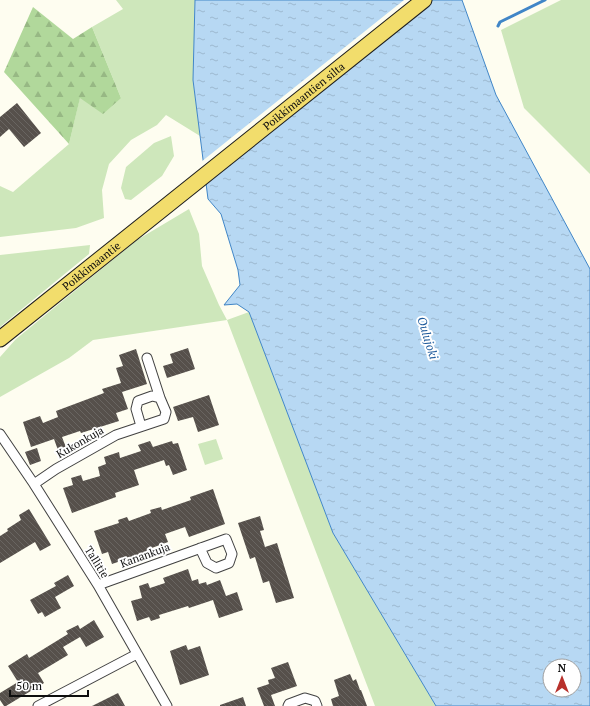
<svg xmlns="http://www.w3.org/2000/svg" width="590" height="706" font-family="'PT Serif',serif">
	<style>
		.grass { fill: #cee7bb }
		.forest { fill: url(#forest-firs) }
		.water { fill: url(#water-ripples); stroke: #4186c7; fill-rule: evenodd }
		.pier { fill: #fefdf0 }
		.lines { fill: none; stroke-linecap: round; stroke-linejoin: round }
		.stream { stroke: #4186c7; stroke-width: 3 }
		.building { fill: url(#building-back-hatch) }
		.street-casing { stroke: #414141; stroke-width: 11 }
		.primary-casing { stroke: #1f1f1f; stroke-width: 17 }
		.street { stroke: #fff; stroke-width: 9 }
		.primary { stroke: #f2dd6c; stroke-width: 15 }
		.labels { text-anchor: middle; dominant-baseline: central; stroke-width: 4; stroke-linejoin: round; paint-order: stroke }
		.street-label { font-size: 11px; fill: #0e0e0e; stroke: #fff }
		.water-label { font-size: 12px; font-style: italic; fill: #1c599b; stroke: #fff }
	</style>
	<defs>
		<pattern id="forest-firs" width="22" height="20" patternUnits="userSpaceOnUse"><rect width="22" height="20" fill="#b1d89b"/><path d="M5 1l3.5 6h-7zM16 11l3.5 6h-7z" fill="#97b884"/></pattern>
		<pattern id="water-ripples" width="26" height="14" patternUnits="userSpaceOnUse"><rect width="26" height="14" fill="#b7d8f3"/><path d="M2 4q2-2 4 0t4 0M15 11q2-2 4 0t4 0" fill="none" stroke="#9cb8cf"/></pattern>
		<pattern id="building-back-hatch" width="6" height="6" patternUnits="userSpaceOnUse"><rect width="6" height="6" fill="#56504b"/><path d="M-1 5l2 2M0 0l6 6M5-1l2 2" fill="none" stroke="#696561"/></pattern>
	</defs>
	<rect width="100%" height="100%" fill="#fefdf0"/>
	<path class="grass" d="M 116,0 L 195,0 L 193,80 L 200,136 L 166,115 L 157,125 L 131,140 L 109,164 L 102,190 L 104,218 L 76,228 L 0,237 L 0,186 L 13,192 L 69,144 L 80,97 L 121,98 L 92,27 L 123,9 Z
		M 561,0 L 590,0 L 590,174 L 524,108 L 501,30 Z
		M 171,136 L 174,156 L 162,176 L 131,200 L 125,199 L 121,188 L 126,167 L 154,143 Z
		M 189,209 L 199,234 L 202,266 L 219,305 L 227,320 L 249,312 L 333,533 L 436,706 L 375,706 L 227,320 L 93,340 L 69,358 L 0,397 L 0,357 L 16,339 L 137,240 Z
		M 90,245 L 89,254 L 0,327 L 0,255 Z
		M 216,439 L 223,459 L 205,465 L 198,444 Z"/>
	<path class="forest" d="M 33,7 L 73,39 L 92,27 L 121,98 L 103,114 L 80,98 L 69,144 L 4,72 Z"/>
	<path class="water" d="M 195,0 L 462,0 L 496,95 L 590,269 L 590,706 L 436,706 L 333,533 L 249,312 L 237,304 L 224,305 L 240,285 L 238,270 L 221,214 L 208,199 L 193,80 ZM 550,666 L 574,666 L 574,690 L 550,690 Z"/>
	<path class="pier" d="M 404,0 L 424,0 L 203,176 L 201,162 Z"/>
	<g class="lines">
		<path class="stream" d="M 498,26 L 500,22 L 545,0"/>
	</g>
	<path class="building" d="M 17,103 L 41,133 L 24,147 L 9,129 L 0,137 L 0,117 Z
		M 188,348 L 195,369 L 167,378 L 163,366 L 173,363 L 170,354 Z
		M 136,349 L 147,384 L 122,392 L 128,409 L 116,413 L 119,421 L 81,433 L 80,431 L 62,437 L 67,450 L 59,453 L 54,439 L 31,447 L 23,422 L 40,416 L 43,423 L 58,417 L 56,411 L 104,393 L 102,389 L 121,383 L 116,368 L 123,366 L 119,355 Z
		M 209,395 L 219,425 L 198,432 L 193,417 L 178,421 L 173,407 Z
		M 150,441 L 153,447 L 172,441 L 173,444 L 178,443 L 187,470 L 173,475 L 169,465 L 166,466 L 164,460 L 134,470 L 139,485 L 115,493 L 116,497 L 72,513 L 63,488 L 73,485 L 71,478 L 81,475 L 83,481 L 100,476 L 98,467 L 106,464 L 104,457 L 119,452 L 120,458 L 141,451 L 138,445 Z
		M 37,448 L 41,461 L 30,465 L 25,452 Z
		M 213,489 L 225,524 L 189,537 L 185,527 L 165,534 L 168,542 L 149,549 L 150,551 L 112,564 L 108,552 L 102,554 L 94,531 L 119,523 L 118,520 L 127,517 L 129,521 L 151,513 L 150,510 L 161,507 L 162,510 L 191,500 L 190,497 Z
		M 29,509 L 51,545 L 40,551 L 35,542 L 0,563 L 0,536 L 8,531 L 7,529 L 21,520 L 19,515 Z
		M 260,516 L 264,530 L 260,531 L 265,547 L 277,543 L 294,598 L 276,603 L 269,581 L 263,583 L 255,557 L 250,559 L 238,523 Z
		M 188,569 L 192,581 L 198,579 L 199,584 L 206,582 L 207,585 L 220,580 L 226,596 L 237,592 L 243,610 L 219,618 L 213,600 L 189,608 L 188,606 L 159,615 L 160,618 L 151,621 L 149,617 L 137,621 L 131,601 L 142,598 L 139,586 L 148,583 L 150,588 L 165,583 L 163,578 Z
		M 68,575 L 74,586 L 55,597 L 61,608 L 45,617 L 42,612 L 38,614 L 30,600 L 56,586 L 54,583 Z
		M 94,620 L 104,637 L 86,647 L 80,637 L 63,647 L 68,655 L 38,673 L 44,683 L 6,706 L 4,706 L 0,700 L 0,693 L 18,682 L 8,666 L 27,654 L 29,658 L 68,634 L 66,631 L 78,625 L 80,629 Z
		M 186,645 L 188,650 L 200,646 L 209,675 L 180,685 L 170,651 Z
		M 288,662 L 297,686 L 271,695 L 275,706 L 264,706 L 257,688 L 269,684 L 268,680 L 275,678 L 271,668 Z
		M 350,674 L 353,681 L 356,679 L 360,690 L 361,690 L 367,706 L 333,706 L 331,699 L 339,696 L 334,680 Z
		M 118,693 L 125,706 L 92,706 Z
		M 243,697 L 246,706 L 220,706 L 220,705 Z"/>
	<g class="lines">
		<defs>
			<path id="street" d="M 147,358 L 160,398
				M 0,434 L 34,484 L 98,585 L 167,706
				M 34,484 L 56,469 L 116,435 L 164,419 L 166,412 L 160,398 L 152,396 L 138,401 L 136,409 L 141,426
				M 98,585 L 226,539 L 232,554 L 229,563 L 216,568 L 207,563 L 200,548
				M 38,706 L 137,654
				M 288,706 L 289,704 L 305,698 L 315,701 L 317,706"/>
			<g id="primary">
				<path id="s1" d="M 0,339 L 424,0"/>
			</g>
		</defs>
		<use href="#street" class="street-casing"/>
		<use href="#primary" class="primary-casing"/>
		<use href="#street" class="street"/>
		<use href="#primary" class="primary"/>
	</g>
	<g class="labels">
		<g class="street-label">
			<text stroke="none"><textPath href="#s1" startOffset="389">Poikkimaantien silta</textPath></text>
			<text stroke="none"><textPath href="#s1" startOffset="117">Poikkimaantie</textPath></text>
			<text transform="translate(80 442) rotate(-30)">Kukonkuja</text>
			<text transform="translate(145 555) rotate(-20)">Kanankuja</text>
			<text transform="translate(97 562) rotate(58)">Tallitie</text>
		</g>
		<g class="water-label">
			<text transform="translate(428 338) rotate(73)">Oulujoki</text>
		</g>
	</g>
	<g transform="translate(562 678)"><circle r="19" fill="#ffffff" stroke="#9f9f9f"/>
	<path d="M0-3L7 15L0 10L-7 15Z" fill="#b8312c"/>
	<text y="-6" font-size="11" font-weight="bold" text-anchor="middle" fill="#0e0e0e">N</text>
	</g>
	<path d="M10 690v6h78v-6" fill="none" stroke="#0e0e0e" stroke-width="2"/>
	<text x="16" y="690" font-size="12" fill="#0e0e0e" stroke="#ffffff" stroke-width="3" paint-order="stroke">50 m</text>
</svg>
